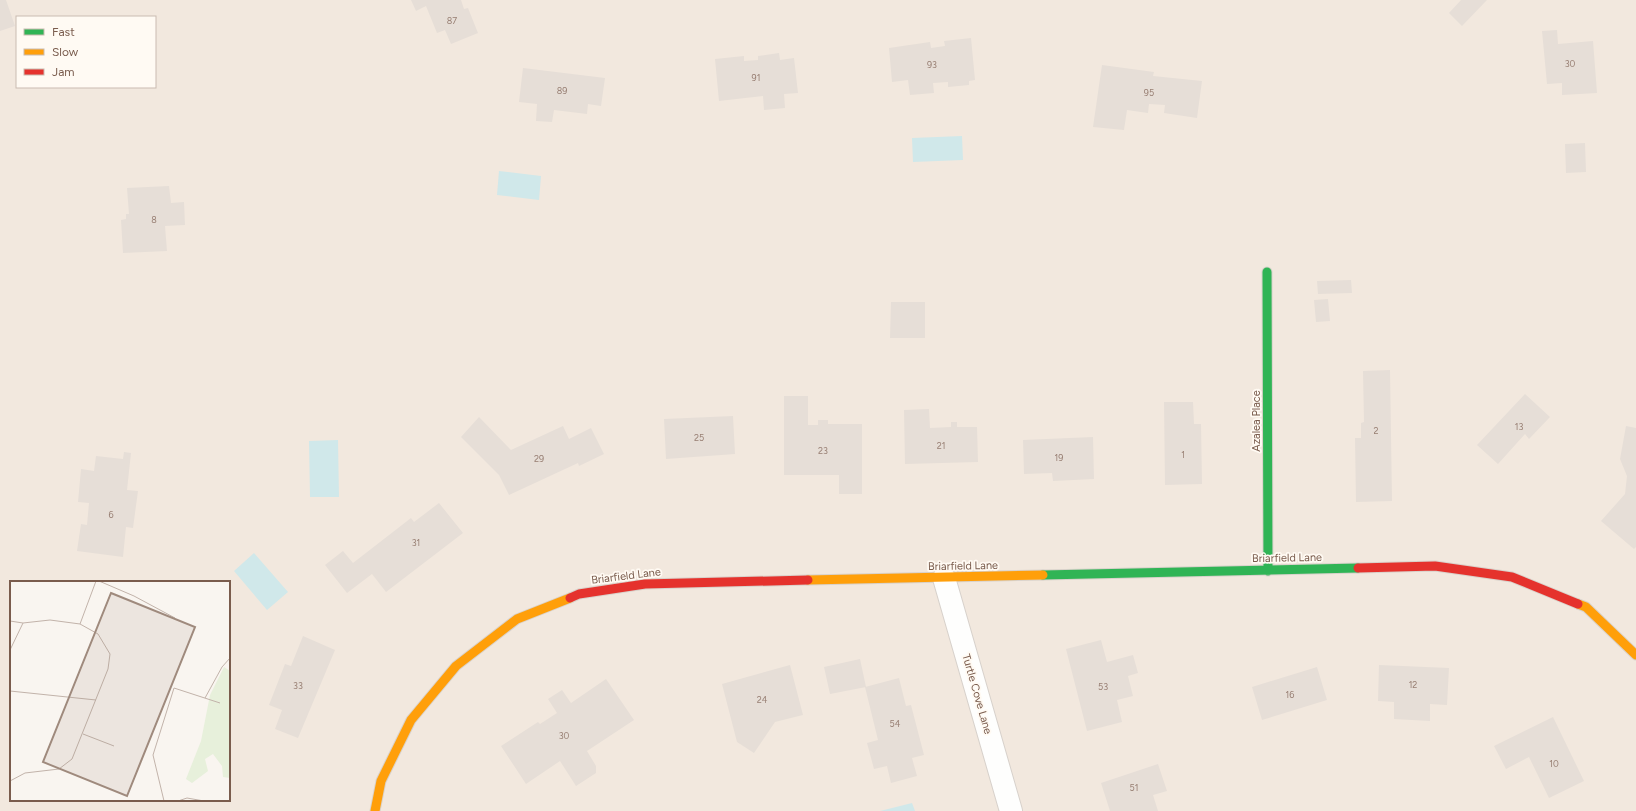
<svg xmlns="http://www.w3.org/2000/svg" width="1636" height="811" font-family="Figtree,sans-serif">
	<style>
		.residential { fill: #f2e8de; fill-rule: evenodd }
		.water { fill: #d0e8ea }
		.building { fill: #e6ded7 }
		.lines { fill: none; stroke-linecap: round; stroke-linejoin: round }
		.street-casing { stroke: #d7d1cb; stroke-width: 24 }
		.fast-casing { stroke: #d9d2cb; stroke-width: 11 }
		.slow-casing { stroke: #d9d2cb; stroke-width: 11 }
		.jam-casing { stroke: #d9d2cb; stroke-width: 11 }
		.street { stroke: #fefefd; stroke-width: 22 }
		.fast { stroke: #30b455; stroke-width: 9 }
		.slow { stroke: #ff9f0a; stroke-width: 9 }
		.jam { stroke: #e5322d; stroke-width: 9 }
		.labels { text-anchor: middle; dominant-baseline: central; stroke-width: 3.5; stroke-linejoin: round; paint-order: stroke }
		.number-label { font-size: 9px; fill: #977e72 }
		.street-label { font-size: 11px; fill: #7a5c4d; stroke: #fffaf3 }
		.inset-road { fill: none; stroke: #c2b3aa; stroke-width: 1 }
		.view { fill: #9f8a7d; fill-opacity: 0.15; stroke: #9f8a7d; stroke-width: 2 }
		.inset-edge { fill: none; stroke: #7a5c4d; stroke-width: 2 }
	</style>
	<rect width="100%" height="100%" fill="#f9f5f0"/>
	<path class="residential" d="M 0,0 L 1636,0 L 1636,811 L 0,811 ZM 17,17 L 155,17 L 155,87 L 17,87 ZM 11,582 L 229,582 L 229,800 L 11,800 Z"/>
	<path class="water" d="M 962,136 L 963,160 L 913,162 L 912,138 Z
		M 499,171 L 541,176 L 539,200 L 497,195 Z
		M 338,440 L 339,497 L 310,497 L 309,441 Z
		M 254,553 L 288,592 L 267,610 L 234,571 Z
		M 912,803 L 915,811 L 880,811 Z"/>
	<path class="building" d="M 0,0 L 6,0 L 15,26 L 0,31 Z
		M 411,0 L 461,0 L 464,9 L 468,8 L 478,33 L 451,44 L 445,30 L 437,33 L 426,6 L 416,11 Z
		M 1461,0 L 1487,0 L 1462,26 L 1449,13 Z
		M 1557,30 L 1558,44 L 1593,41 L 1597,93 L 1562,95 L 1562,83 L 1547,84 L 1542,31 Z
		M 971,38 L 975,80 L 969,81 L 969,85 L 948,87 L 948,82 L 933,83 L 934,93 L 910,95 L 908,80 L 892,82 L 889,48 L 930,42 L 931,48 L 945,46 L 944,41 Z
		M 779,53 L 780,60 L 794,58 L 798,93 L 784,94 L 785,108 L 764,110 L 763,96 L 719,101 L 715,59 L 744,56 L 744,61 L 758,60 L 758,56 Z
		M 1102,65 L 1154,72 L 1153,76 L 1202,81 L 1197,118 L 1164,113 L 1165,105 L 1149,104 L 1148,113 L 1127,110 L 1124,130 L 1093,127 Z
		M 523,68 L 605,78 L 601,106 L 588,104 L 587,114 L 554,110 L 552,122 L 536,121 L 537,104 L 519,102 Z
		M 1585,143 L 1586,172 L 1566,173 L 1565,144 Z
		M 169,186 L 171,203 L 184,202 L 185,225 L 165,226 L 167,251 L 123,253 L 121,220 L 126,219 L 126,214 L 129,214 L 127,188 Z
		M 1351,280 L 1352,293 L 1318,294 L 1317,281 Z
		M 1328,299 L 1330,321 L 1316,322 L 1314,300 Z
		M 891,302 L 925,302 L 925,338 L 890,338 Z
		M 1390,370 L 1392,501 L 1356,502 L 1355,438 L 1361,438 L 1361,423 L 1364,422 L 1363,371 Z
		M 1525,394 L 1550,417 L 1529,439 L 1525,434 L 1498,464 L 1477,445 Z
		M 784,396 L 808,396 L 808,425 L 818,425 L 818,420 L 828,420 L 828,424 L 862,424 L 862,494 L 839,494 L 839,475 L 784,475 Z
		M 1164,402 L 1193,402 L 1194,424 L 1201,424 L 1202,484 L 1165,485 Z
		M 929,409 L 930,428 L 951,427 L 951,422 L 957,422 L 957,427 L 977,427 L 978,462 L 905,464 L 904,410 Z
		M 733,416 L 735,454 L 666,459 L 664,419 Z
		M 479,417 L 511,450 L 563,426 L 569,439 L 591,428 L 604,454 L 579,466 L 578,463 L 509,495 L 499,475 L 461,437 Z
		M 1626,426 L 1636,428 L 1636,547 L 1634,549 L 1601,521 L 1625,494 L 1627,476 L 1620,459 Z
		M 1093,437 L 1094,479 L 1053,481 L 1052,473 L 1024,474 L 1023,440 Z
		M 124,452 L 131,453 L 127,490 L 138,491 L 133,528 L 126,527 L 123,557 L 77,551 L 81,524 L 87,525 L 89,503 L 78,502 L 81,469 L 94,471 L 96,456 L 123,459 Z
		M 439,503 L 463,533 L 386,592 L 372,574 L 347,593 L 325,565 L 343,551 L 353,563 L 411,518 L 414,522 Z
		M 303,636 L 335,650 L 298,738 L 275,729 L 282,710 L 269,705 L 285,664 L 291,666 Z
		M 1101,640 L 1107,662 L 1133,655 L 1138,673 L 1128,676 L 1133,696 L 1117,700 L 1122,722 L 1087,731 L 1066,649 Z
		M 860,659 L 866,687 L 830,694 L 824,667 Z
		M 790,665 L 803,715 L 775,722 L 754,753 L 737,742 L 722,684 Z
		M 1379,665 L 1449,668 L 1447,705 L 1430,704 L 1430,721 L 1394,719 L 1394,702 L 1378,701 Z
		M 1317,667 L 1327,700 L 1262,720 L 1252,687 Z
		M 899,678 L 906,706 L 911,705 L 924,755 L 912,758 L 917,776 L 891,783 L 887,766 L 874,769 L 867,743 L 878,740 L 865,687 Z
		M 606,679 L 634,720 L 587,751 L 596,766 L 596,773 L 576,786 L 560,761 L 526,784 L 501,746 L 538,722 L 540,724 L 557,713 L 548,699 L 562,690 L 571,703 Z
		M 1553,717 L 1584,781 L 1549,798 L 1529,757 L 1506,769 L 1494,746 Z
		M 1158,764 L 1167,791 L 1153,795 L 1158,811 L 1110,811 L 1101,783 Z"/>
	<g class="lines">
		<defs>
			<path id="street" d="M 944,578 L 1011,811"/>
			<path id="fast" d="M 1267,272 L 1268,571
				M 1043,575 L 1358,568"/>
			<path id="slow" d="M 808,580 L 1043,575
				M 1578,604 L 1586,607 L 1636,655
				M 375,811 L 381,781 L 411,720 L 456,666 L 517,619 L 570,598"/>
			<path id="jam" d="M 1358,568 L 1435,566 L 1512,577 L 1578,604
				M 570,598 L 579,594 L 645,584 L 808,580"/>
		</defs>
		<use href="#street" class="street-casing"/>
		<use href="#fast" class="fast-casing"/>
		<use href="#slow" class="slow-casing"/>
		<use href="#jam" class="jam-casing"/>
		<use href="#street" class="street"/>
		<use href="#fast" class="fast"/>
		<use href="#slow" class="slow"/>
		<use href="#jam" class="jam"/>
	</g>
	<g class="labels">
		<g class="number-label">
			<text x="452" y="20">87</text>
			<text x="1570" y="63">30</text>
			<text x="932" y="64">93</text>
			<text x="756" y="77">91</text>
			<text x="562" y="90">89</text>
			<text x="1149" y="92">95</text>
			<text x="154" y="219">8</text>
			<text x="1519" y="426">13</text>
			<text x="1376" y="430">2</text>
			<text x="699" y="437">25</text>
			<text x="941" y="445">21</text>
			<text x="823" y="450">23</text>
			<text x="1183" y="454">1</text>
			<text x="1059" y="457">19</text>
			<text x="539" y="458">29</text>
			<text x="111" y="514">6</text>
			<text x="416" y="542">31</text>
			<text x="1413" y="684">12</text>
			<text x="298" y="685">33</text>
			<text x="1103" y="686">53</text>
			<text x="1290" y="694">16</text>
			<text x="762" y="699">24</text>
			<text x="895" y="723">54</text>
			<text x="564" y="735">30</text>
			<text x="1554" y="763">10</text>
			<text x="1134" y="787">51</text>
		</g>
		<g class="street-label">
			<text transform="translate(1256 421) rotate(-90)">Azalea Place</text>
			<text transform="translate(1287 558) rotate(-1)">Briarfield Lane</text>
			<text transform="translate(963 566) rotate(-1)">Briarfield Lane</text>
			<text transform="translate(626 576) rotate(-7)">Briarfield Lane</text>
			<text transform="translate(977 694) rotate(74)">Turtle Cove Lane</text>
		</g>
	</g>
	<g transform="translate(10 581)">
		<rect width="220" height="220" fill="#f9f5f0"/>
		<path d="M 214,86 L 220,90 L 220,197 L 213,196 L 212,185 L 203,173 L 195,178 L 198,190 L 182,202 L 176,198 L 191,160 L 200,114 Z" fill="#e7f0db"/>
		<path class="inset-road" d="M 89,0 L 124,15 L 165,37M 0,40 L 13,42 L 40,39 L 70,43 L 88,53 L 100,73 L 98,88 L 62,178 L 49,188 L 15,192 L 0,200M 70,43 L 86,0M 0,69 L 13,42M 0,110 L 86,119M 195,117 L 212,86 L 220,77M 73,153 L 104,165M 154,220 L 143,174 L 164,107 L 210,122M 168,220 L 177,217 L 194,220"/>
		<path class="view" d="M 101,12 L 185,46 L 117,215 L 33,181 Z"/>
		<rect width="220" height="220" class="inset-edge"/>
	</g>
	<rect x="16" y="16" width="140" height="72" fill="#fffaf3" stroke="#cabbb1"/>
	<rect x="24" y="29" width="20" height="6" fill="#30b455" stroke="#cabbb1"/>
	<text x="52" y="36" font-size="12" fill="#7a5c4d">Fast</text>
	<rect x="24" y="49" width="20" height="6" fill="#ff9f0a" stroke="#cabbb1"/>
	<text x="52" y="56" font-size="12" fill="#7a5c4d">Slow</text>
	<rect x="24" y="69" width="20" height="6" fill="#e5322d" stroke="#cabbb1"/>
	<text x="52" y="76" font-size="12" fill="#7a5c4d">Jam</text>
</svg>
